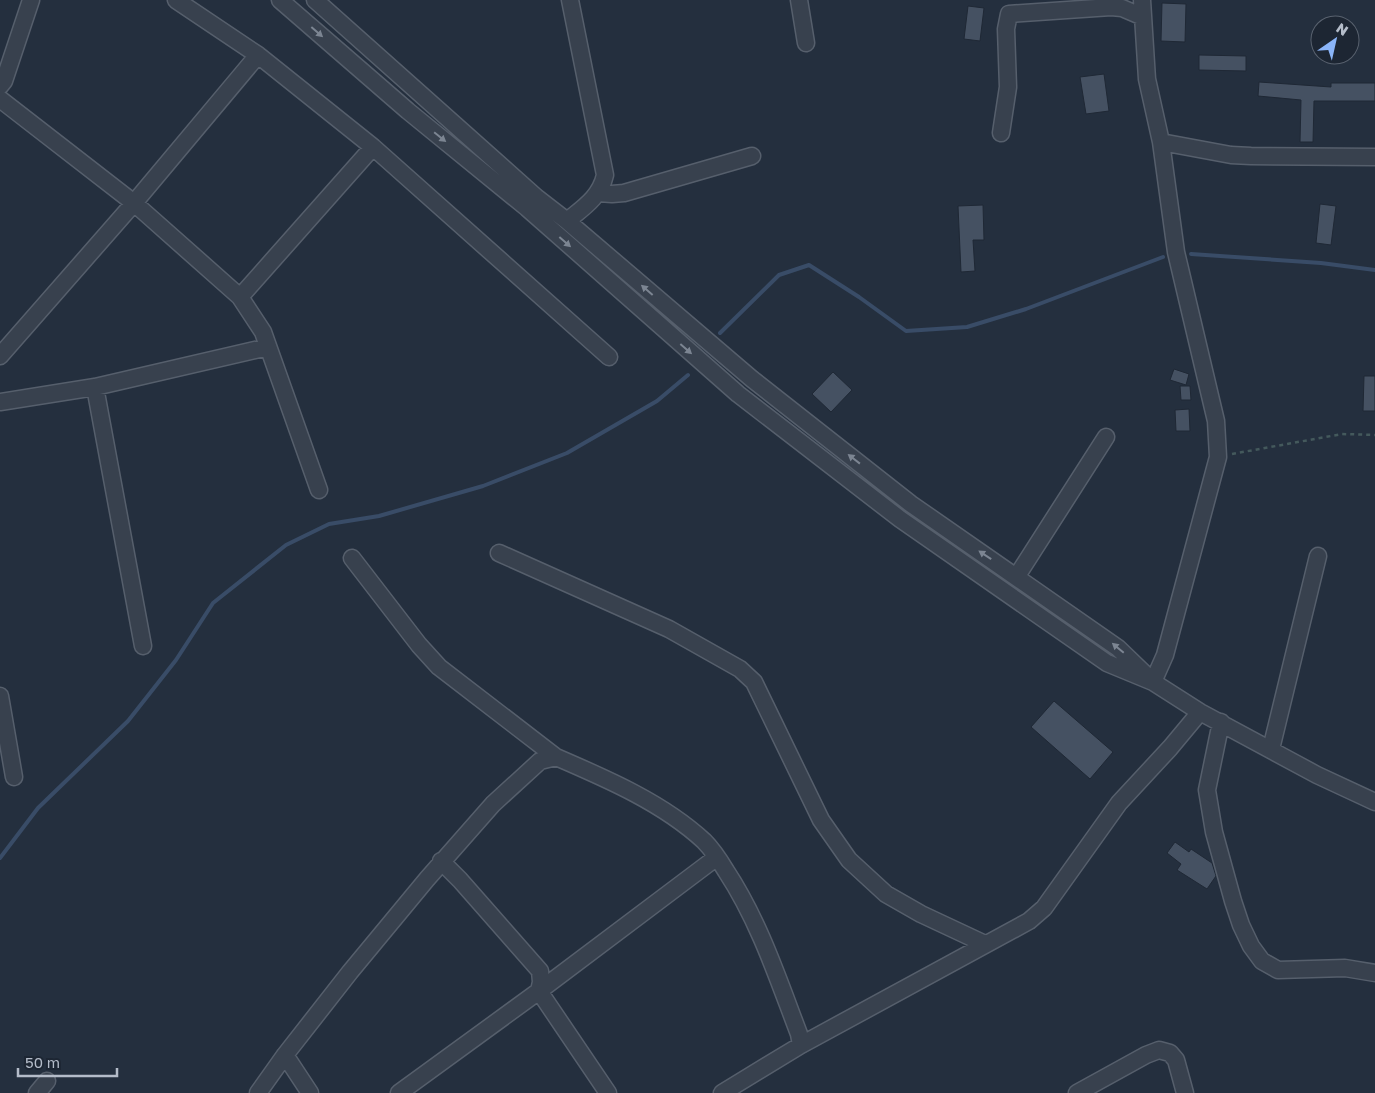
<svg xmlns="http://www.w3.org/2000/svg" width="1375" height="1093" font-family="'Golos Text',sans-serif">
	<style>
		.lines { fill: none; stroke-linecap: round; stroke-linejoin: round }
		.stream { stroke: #394c67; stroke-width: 4 }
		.building { fill: #455162; stroke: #1f2835 }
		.minor-casing { stroke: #565f6c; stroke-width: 19 }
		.path { stroke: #44595c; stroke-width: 2.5; stroke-dasharray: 4 4; stroke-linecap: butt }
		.minor { stroke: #38414e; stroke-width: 16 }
		.oneway { fill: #7c8592 }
	</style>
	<rect width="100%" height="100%" fill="#242f3e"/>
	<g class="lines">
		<path class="stream" d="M 1191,254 L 1321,263 L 1375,270
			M 720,333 L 779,275 L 809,265 L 859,297 L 906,331 L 967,327 L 1026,309 L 1163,257
			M 0,858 L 38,808 L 128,721 L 176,660 L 213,603 L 286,545 L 329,524 L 379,516 L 483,486 L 567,453 L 657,401 L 688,375"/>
	</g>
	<path class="building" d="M 1162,3 L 1186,4 L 1185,42 L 1161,41 Z
		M 968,6 L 984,8 L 980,41 L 964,39 Z
		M 1199,55 L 1246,56 L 1246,71 L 1199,70 Z
		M 1104,74 L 1109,111 L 1086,114 L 1080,77 Z
		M 1259,82 L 1331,87 L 1331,83 L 1375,83 L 1375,101 L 1314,101 L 1313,142 L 1300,142 L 1301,100 L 1258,96 Z
		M 1320,204 L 1336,206 L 1331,245 L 1316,243 Z
		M 983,205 L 984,240 L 973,240 L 975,271 L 961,272 L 958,206 Z
		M 1174,369 L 1189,374 L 1186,385 L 1170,380 Z
		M 833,372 L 852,390 L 831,412 L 812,394 Z
		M 1364,376 L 1375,376 L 1375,411 L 1363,411 Z
		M 1180,386 L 1190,386 L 1191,400 L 1181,400 Z
		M 1189,409 L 1190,431 L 1176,431 L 1175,410 Z
		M 1054,701 L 1113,752 L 1090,779 L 1031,727 Z
		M 1175,842 L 1189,852 L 1191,849 L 1212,863 L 1216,876 L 1207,889 L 1177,870 L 1181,864 L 1167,853 Z"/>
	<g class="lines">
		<defs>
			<path id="minor" d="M 176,0 L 258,55 L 373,147 L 609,357
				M 280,0 L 408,111 L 527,208 L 738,394 L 900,519 L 1107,663 L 1153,682 L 1200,712 L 1317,775 L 1375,802
				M 315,0 L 536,197 L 567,221 L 752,379 L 911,504 L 1118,648 L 1146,675
				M 799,0 L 806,43
				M 1142,0 L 1147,79 L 1161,142 L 1176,252 L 1216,421 L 1218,457 L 1165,655 L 1153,682
				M 0,86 L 4,81 L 31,0
				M 0,99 L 134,203 L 240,297 L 263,332 L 319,490
				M 1001,133 L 1008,87 L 1006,29 L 1009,14 L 1111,7 L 1122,8 L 1143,17
				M 1161,142 L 1231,155 L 1251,156 L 1375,157
				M 598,193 L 612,194 L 624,193 L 752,156
				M 567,221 C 584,207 600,197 605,175 L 570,0
				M 240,297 L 373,147
				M 0,356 L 134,203 L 258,55
				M 95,387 L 143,646
				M 0,402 L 95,387 L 268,347
				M 499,553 L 669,629 L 740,669 L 754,682 L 821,820 L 849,860 L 886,894 L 921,914 L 985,944
				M 352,558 L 419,645 L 439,667 L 556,757
				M 1017,576 L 1106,437
				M 0,696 L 14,777
				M 1221,722 L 1207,790 L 1214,832 L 1233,901 L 1241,925 L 1251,946 L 1262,961 L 1278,970 L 1345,968 L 1375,973
				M 1271,749 L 1318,556
				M 441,861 L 460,880 L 540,971 L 541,982 L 539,991 L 608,1093
				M 285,1055 L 310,1093
				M 37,1093 L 47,1081
				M 258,1093 L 285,1055 L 350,972 L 427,879 L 493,804 L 540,761 L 556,757 C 607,779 663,803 704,841 C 713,850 720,861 726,871 C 759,921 778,979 799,1034 L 801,1045
				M 399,1093 L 539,991 L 717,857
				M 722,1093 L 801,1045 L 1029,921 L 1044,908 L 1119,803 L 1170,748 L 1200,712
				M 1077,1093 L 1146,1055 L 1159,1050 L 1170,1053 L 1176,1060 L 1185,1093"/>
		</defs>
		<use href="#minor" class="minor-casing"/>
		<path class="path" d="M 1232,454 L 1342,434 L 1375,435"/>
		<use href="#minor" class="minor"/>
	</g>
	<defs><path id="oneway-solid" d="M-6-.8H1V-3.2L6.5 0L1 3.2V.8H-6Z" transform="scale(1.25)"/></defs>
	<g class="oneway">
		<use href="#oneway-solid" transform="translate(317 32) rotate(41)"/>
		<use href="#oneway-solid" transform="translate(440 137) rotate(39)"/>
		<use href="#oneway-solid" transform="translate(565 242) rotate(41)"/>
		<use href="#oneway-solid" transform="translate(647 290) rotate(-139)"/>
		<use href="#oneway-solid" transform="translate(686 349) rotate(41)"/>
		<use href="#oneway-solid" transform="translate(854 459) rotate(-142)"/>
		<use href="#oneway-solid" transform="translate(985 555) rotate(-146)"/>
		<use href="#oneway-solid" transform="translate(1118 648) rotate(-140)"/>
	</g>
	<g transform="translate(1335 40) rotate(34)"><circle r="24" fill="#1d2633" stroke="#59626f"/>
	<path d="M0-4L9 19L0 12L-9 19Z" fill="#8ab4f8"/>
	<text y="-8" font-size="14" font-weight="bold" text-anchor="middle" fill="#b4bcc9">N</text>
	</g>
	<path d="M18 1068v8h99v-8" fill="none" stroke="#b4bcc9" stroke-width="2.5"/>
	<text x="25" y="1068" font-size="15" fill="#b4bcc9" stroke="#1d2633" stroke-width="4" paint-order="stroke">50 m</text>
</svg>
